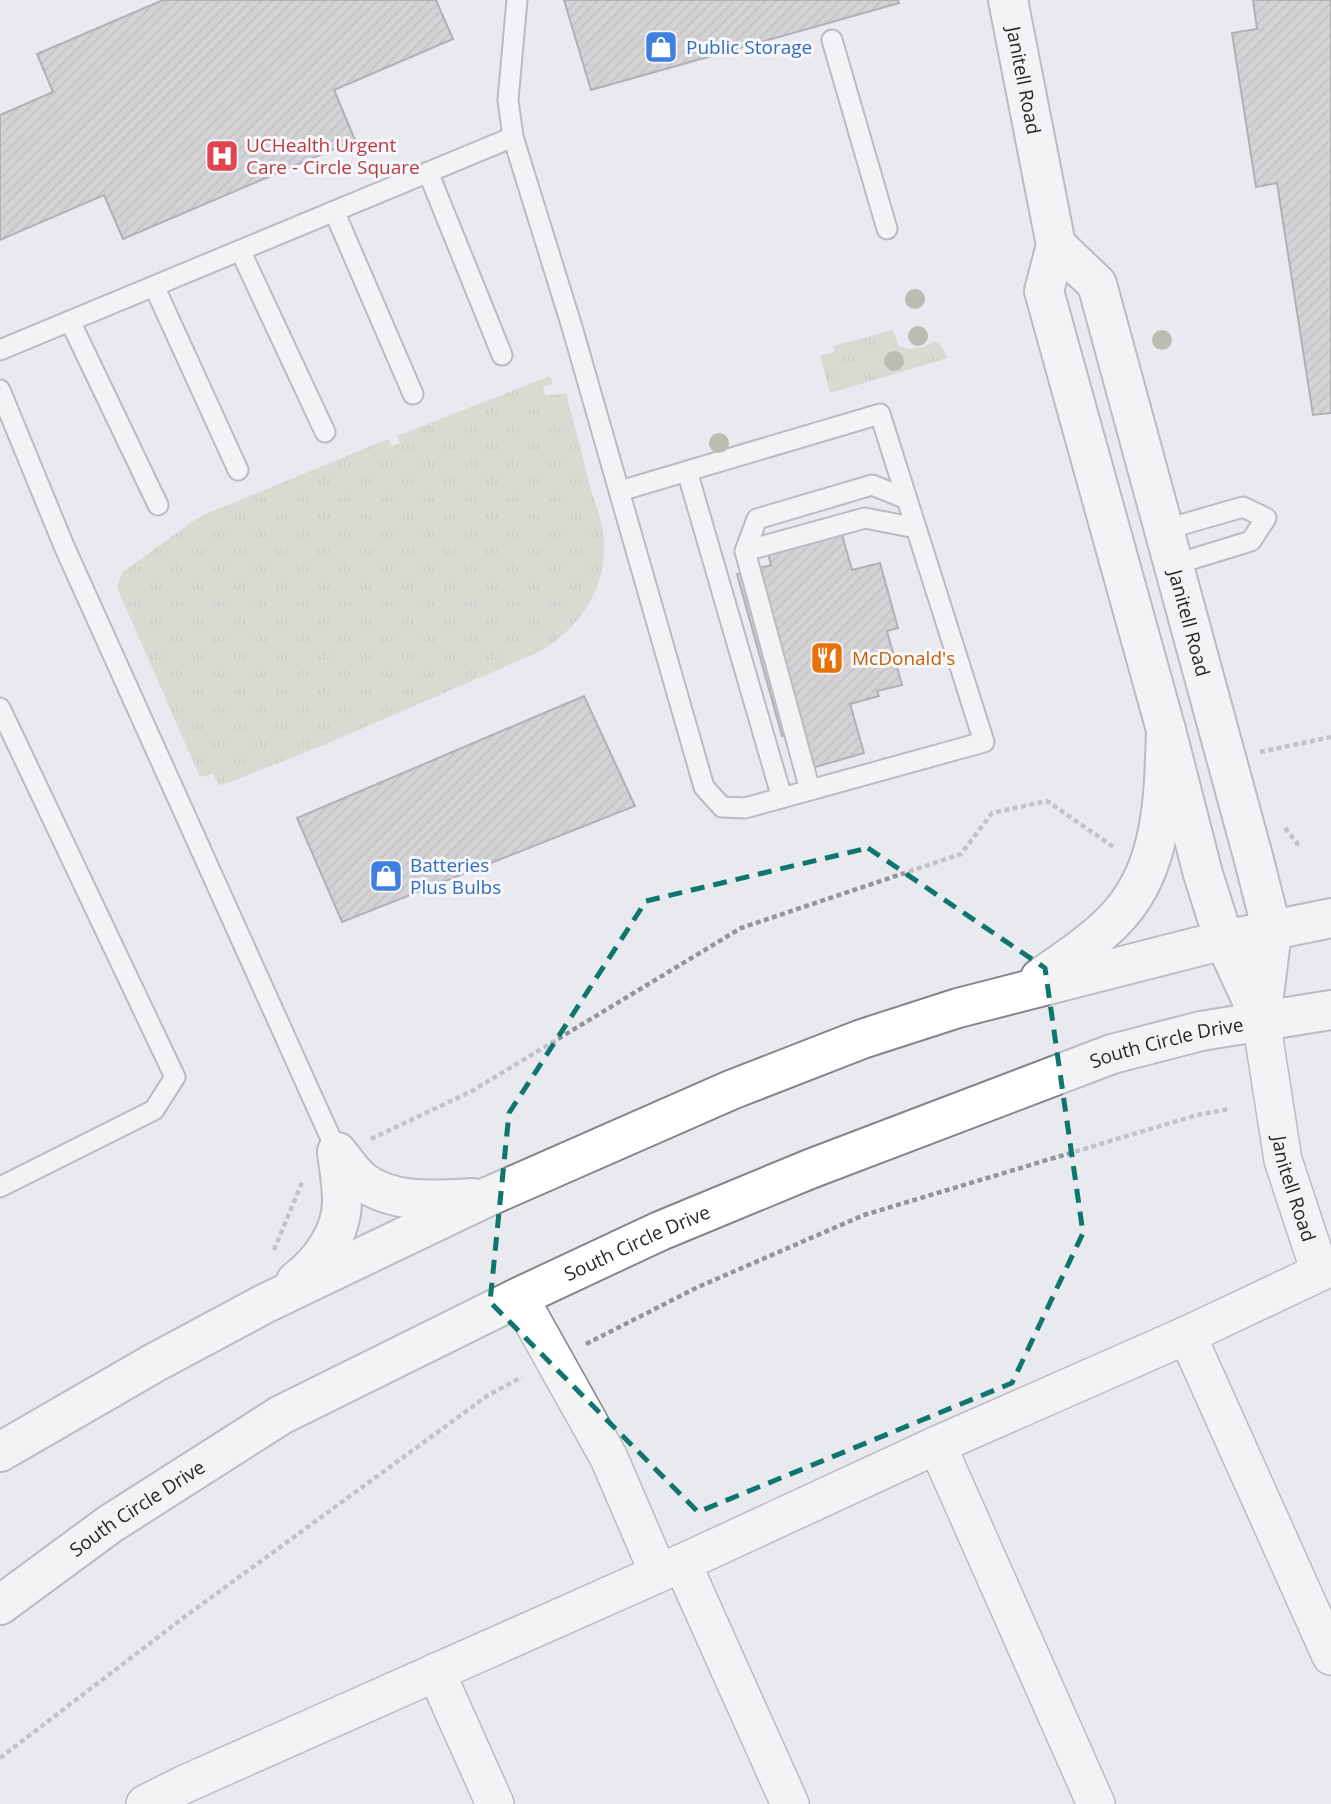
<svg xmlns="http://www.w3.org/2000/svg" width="1331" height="1804" font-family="'Open Sans',sans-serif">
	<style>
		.grass { fill: url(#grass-tufts) }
		.building { fill: url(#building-hatch); stroke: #706b6a; stroke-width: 2 }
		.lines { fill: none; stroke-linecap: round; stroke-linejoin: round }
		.lane-casing { stroke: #848589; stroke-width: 23 }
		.street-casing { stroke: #848589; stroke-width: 40 }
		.secondary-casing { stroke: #848589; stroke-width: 42 }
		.primary-casing { stroke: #848589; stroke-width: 42 }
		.path { stroke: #939498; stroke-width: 4.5; stroke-dasharray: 5 3.5; stroke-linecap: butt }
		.lane { stroke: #fff; stroke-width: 19 }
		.street { stroke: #fff; stroke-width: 37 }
		.secondary { stroke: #fff; stroke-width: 38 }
		.primary { stroke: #fff; stroke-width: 38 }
		.tree { fill: #83886c }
		.marked { fill: none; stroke: #0f766e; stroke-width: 5; stroke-dasharray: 14 9; stroke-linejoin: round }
		.labels { text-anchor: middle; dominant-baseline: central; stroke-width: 6; stroke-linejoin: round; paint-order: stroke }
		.shop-label { font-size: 19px; fill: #366cbe; stroke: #f6f8fc; text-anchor: start }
		.street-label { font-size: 19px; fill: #272729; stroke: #f6f8fc }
		.health-label { font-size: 19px; fill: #be3a42; stroke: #f6f8fc; text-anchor: start }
		.food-label { font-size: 19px; fill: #c56008; stroke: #f6f8fc; text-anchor: start }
	</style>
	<defs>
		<pattern id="grass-tufts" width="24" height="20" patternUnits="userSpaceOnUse" patternTransform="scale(1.75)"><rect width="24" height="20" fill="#c3caaf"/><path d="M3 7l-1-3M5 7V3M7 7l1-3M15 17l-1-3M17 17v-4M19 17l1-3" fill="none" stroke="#a8ae97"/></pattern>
		<pattern id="building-hatch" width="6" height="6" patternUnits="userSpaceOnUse" patternTransform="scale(1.75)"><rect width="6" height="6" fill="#bab5b3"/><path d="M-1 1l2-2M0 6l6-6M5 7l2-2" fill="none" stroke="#979392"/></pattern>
	</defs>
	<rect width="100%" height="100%" fill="#e9eaef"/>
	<path class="grass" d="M 893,330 L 899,346 C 914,352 922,348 935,341 L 940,344 L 948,358 L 830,393 L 820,356 L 835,352 L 833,346 Z
		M 550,376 L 553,383 L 543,387 L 545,395 L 566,394 C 574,424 582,453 589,483 C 594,501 603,522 604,540 C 606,590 581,626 541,651 L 319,747 L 225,784 L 219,785 L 213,774 L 200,777 L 118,590 L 118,583 L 123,572 L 190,523 L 206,514 L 388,439 L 392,446 L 400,443 L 397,436 Z"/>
	<path class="building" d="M 163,0 L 436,0 L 453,39 L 334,90 L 355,140 L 123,239 L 104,195 L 0,240 L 0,115 L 53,92 L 37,54 Z
		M 564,0 L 898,0 L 899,3 L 591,90 Z
		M 1253,0 L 1331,0 L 1331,413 L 1313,415 L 1277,183 L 1256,187 L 1232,33 L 1257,29 Z
		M 840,528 L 852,570 L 880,563 L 898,628 L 887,631 L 902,685 L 877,691 L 879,696 L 850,704 L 864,753 L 805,770 L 795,732 L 782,736 L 737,574 L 771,565 L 767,549 Z
		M 584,696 L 635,806 L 342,922 L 297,818 Z"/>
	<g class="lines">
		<defs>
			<path id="lane" d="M 517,0 L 508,100 L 513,137 L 572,327 L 704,787 L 722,807 L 745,808 L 984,742 L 880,414 L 620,491
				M 832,40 L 887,229
				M 428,172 L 502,355
				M 334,211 L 413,394
				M 240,250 L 325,432
				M 154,286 L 238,470
				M 70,321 L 158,505
				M 0,350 L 513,137
				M 0,390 L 64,546 L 337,1152
				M 687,471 L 782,798
				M 1163,530 L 1243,507 L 1266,518 L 1251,541 L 1173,565
				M 745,551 L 757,519 L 872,485 L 907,499
				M 0,708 L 175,1077 L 154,1110 L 0,1187
				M 810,790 L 745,551 L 865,518 L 916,528"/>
			<g id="street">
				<path id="s1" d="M 1261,1020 L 1283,1160 L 1320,1272"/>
				<path d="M 519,1297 L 609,1458 L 658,1572"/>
				<path d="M 1187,1335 L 1331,1656"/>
				<path d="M 937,1445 L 1096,1804"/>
				<path d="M 682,1563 L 790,1804"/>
				<path d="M 436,1672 L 495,1804"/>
				<path d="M 145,1804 L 185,1784 L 682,1563 L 937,1445 L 1187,1335 L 1331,1267"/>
			</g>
			<g id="secondary">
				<path id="s2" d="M 1008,0 L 1056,245 L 1044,291 L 1166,730 L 1203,874 L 1224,940 L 1261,1020"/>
				<path id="s3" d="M 1056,245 L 1097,284 L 1254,860 L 1272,931 L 1261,1020"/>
			</g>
			<g id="primary">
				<path d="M 1040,978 C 1067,959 1098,939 1120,914 C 1164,864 1164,793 1166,730"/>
				<path d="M 337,1152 C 345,1161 352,1173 362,1181 C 393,1204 435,1200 472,1198"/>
				<path d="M 296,1281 C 320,1263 342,1233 342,1201 C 342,1185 339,1168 337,1152"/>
				<path d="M 0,1452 L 154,1363 L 266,1303 L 485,1198 L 731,1090 L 862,1039 L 958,1008 L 1224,940 L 1331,918"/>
				<path id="s4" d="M 0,1605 L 110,1524 L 281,1415 L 519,1297 L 660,1231 L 810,1169 L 1112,1054 L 1201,1031 L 1331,1010"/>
			</g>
		</defs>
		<use href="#lane" class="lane-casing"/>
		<use href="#street" class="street-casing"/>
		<use href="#secondary" class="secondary-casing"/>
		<use href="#primary" class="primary-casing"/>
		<path class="path" d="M 1260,752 L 1331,737
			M 1285,828 L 1297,843 L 1298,849
			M 371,1139 L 472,1091 L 741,928 L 961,854 L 992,813 L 1047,801 L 1115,848
			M 274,1250 L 303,1180
			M 586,1344 L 698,1287 L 864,1215 L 1197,1115 L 1229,1109
			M 0,1758 L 183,1618 L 487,1396 L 522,1377"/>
		<use href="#lane" class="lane"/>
		<use href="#street" class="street"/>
		<use href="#secondary" class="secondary"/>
		<use href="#primary" class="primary"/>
	</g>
	<g class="tree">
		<circle cx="915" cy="299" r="10"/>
		<circle cx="918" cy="336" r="10"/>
		<circle cx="1162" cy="340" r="10"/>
		<circle cx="894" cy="361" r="10"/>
		<circle cx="719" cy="443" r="10"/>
	</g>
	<path d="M0 0H1331V1804H0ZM 868,848 L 1045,968 L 1083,1233 L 1012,1383 L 698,1512 L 490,1302 L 509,1113 L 646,901 Z" fill="#e9eaef" fill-opacity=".55" fill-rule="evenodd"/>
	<path class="marked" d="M 868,848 L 1045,968 L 1083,1233 L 1012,1383 L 698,1512 L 490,1302 L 509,1113 L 646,901 Z"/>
	<defs>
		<symbol id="shop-square" viewBox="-11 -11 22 22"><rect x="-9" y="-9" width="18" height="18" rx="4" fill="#3f7fe0" stroke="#f6f8fc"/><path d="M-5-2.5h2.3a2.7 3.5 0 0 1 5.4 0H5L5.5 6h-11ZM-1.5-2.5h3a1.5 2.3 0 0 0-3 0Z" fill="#fff"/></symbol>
		<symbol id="hospital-square" viewBox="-11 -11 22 22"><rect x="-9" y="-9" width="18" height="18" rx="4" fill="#e0444e" stroke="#f6f8fc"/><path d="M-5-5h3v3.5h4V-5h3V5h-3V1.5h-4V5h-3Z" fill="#fff"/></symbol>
		<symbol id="restaurant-square" viewBox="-11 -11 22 22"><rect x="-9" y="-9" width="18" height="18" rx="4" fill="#e8710a" stroke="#f6f8fc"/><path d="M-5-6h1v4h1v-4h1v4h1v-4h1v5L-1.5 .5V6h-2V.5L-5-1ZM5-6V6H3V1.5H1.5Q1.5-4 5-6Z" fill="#fff"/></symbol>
	</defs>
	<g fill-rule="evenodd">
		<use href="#shop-square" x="642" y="28" width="38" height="38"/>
		<use href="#hospital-square" x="203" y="137" width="38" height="38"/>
		<use href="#restaurant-square" x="808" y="639" width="38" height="38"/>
		<use href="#shop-square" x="367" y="857" width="38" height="38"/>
	</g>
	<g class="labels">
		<g class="shop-label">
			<text x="686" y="47">Public Storage</text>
			<text x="410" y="865">Batteries<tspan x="410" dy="22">Plus Bulbs</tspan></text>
		</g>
		<g class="street-label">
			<text stroke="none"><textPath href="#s2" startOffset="82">Janitell Road</textPath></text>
			<text stroke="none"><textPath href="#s3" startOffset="408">Janitell Road</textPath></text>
			<text stroke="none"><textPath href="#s4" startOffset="1302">South Circle Drive</textPath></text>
			<text stroke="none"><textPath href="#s1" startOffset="172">Janitell Road</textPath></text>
			<text stroke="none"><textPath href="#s4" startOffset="735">South Circle Drive</textPath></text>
			<text stroke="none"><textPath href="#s4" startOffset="168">South Circle Drive</textPath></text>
		</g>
		<g class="health-label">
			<text x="246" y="145">UCHealth Urgent<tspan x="246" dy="22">Care - Circle Square</tspan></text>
		</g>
		<g class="food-label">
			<text x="852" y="658">McDonald's</text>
		</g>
	</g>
</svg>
